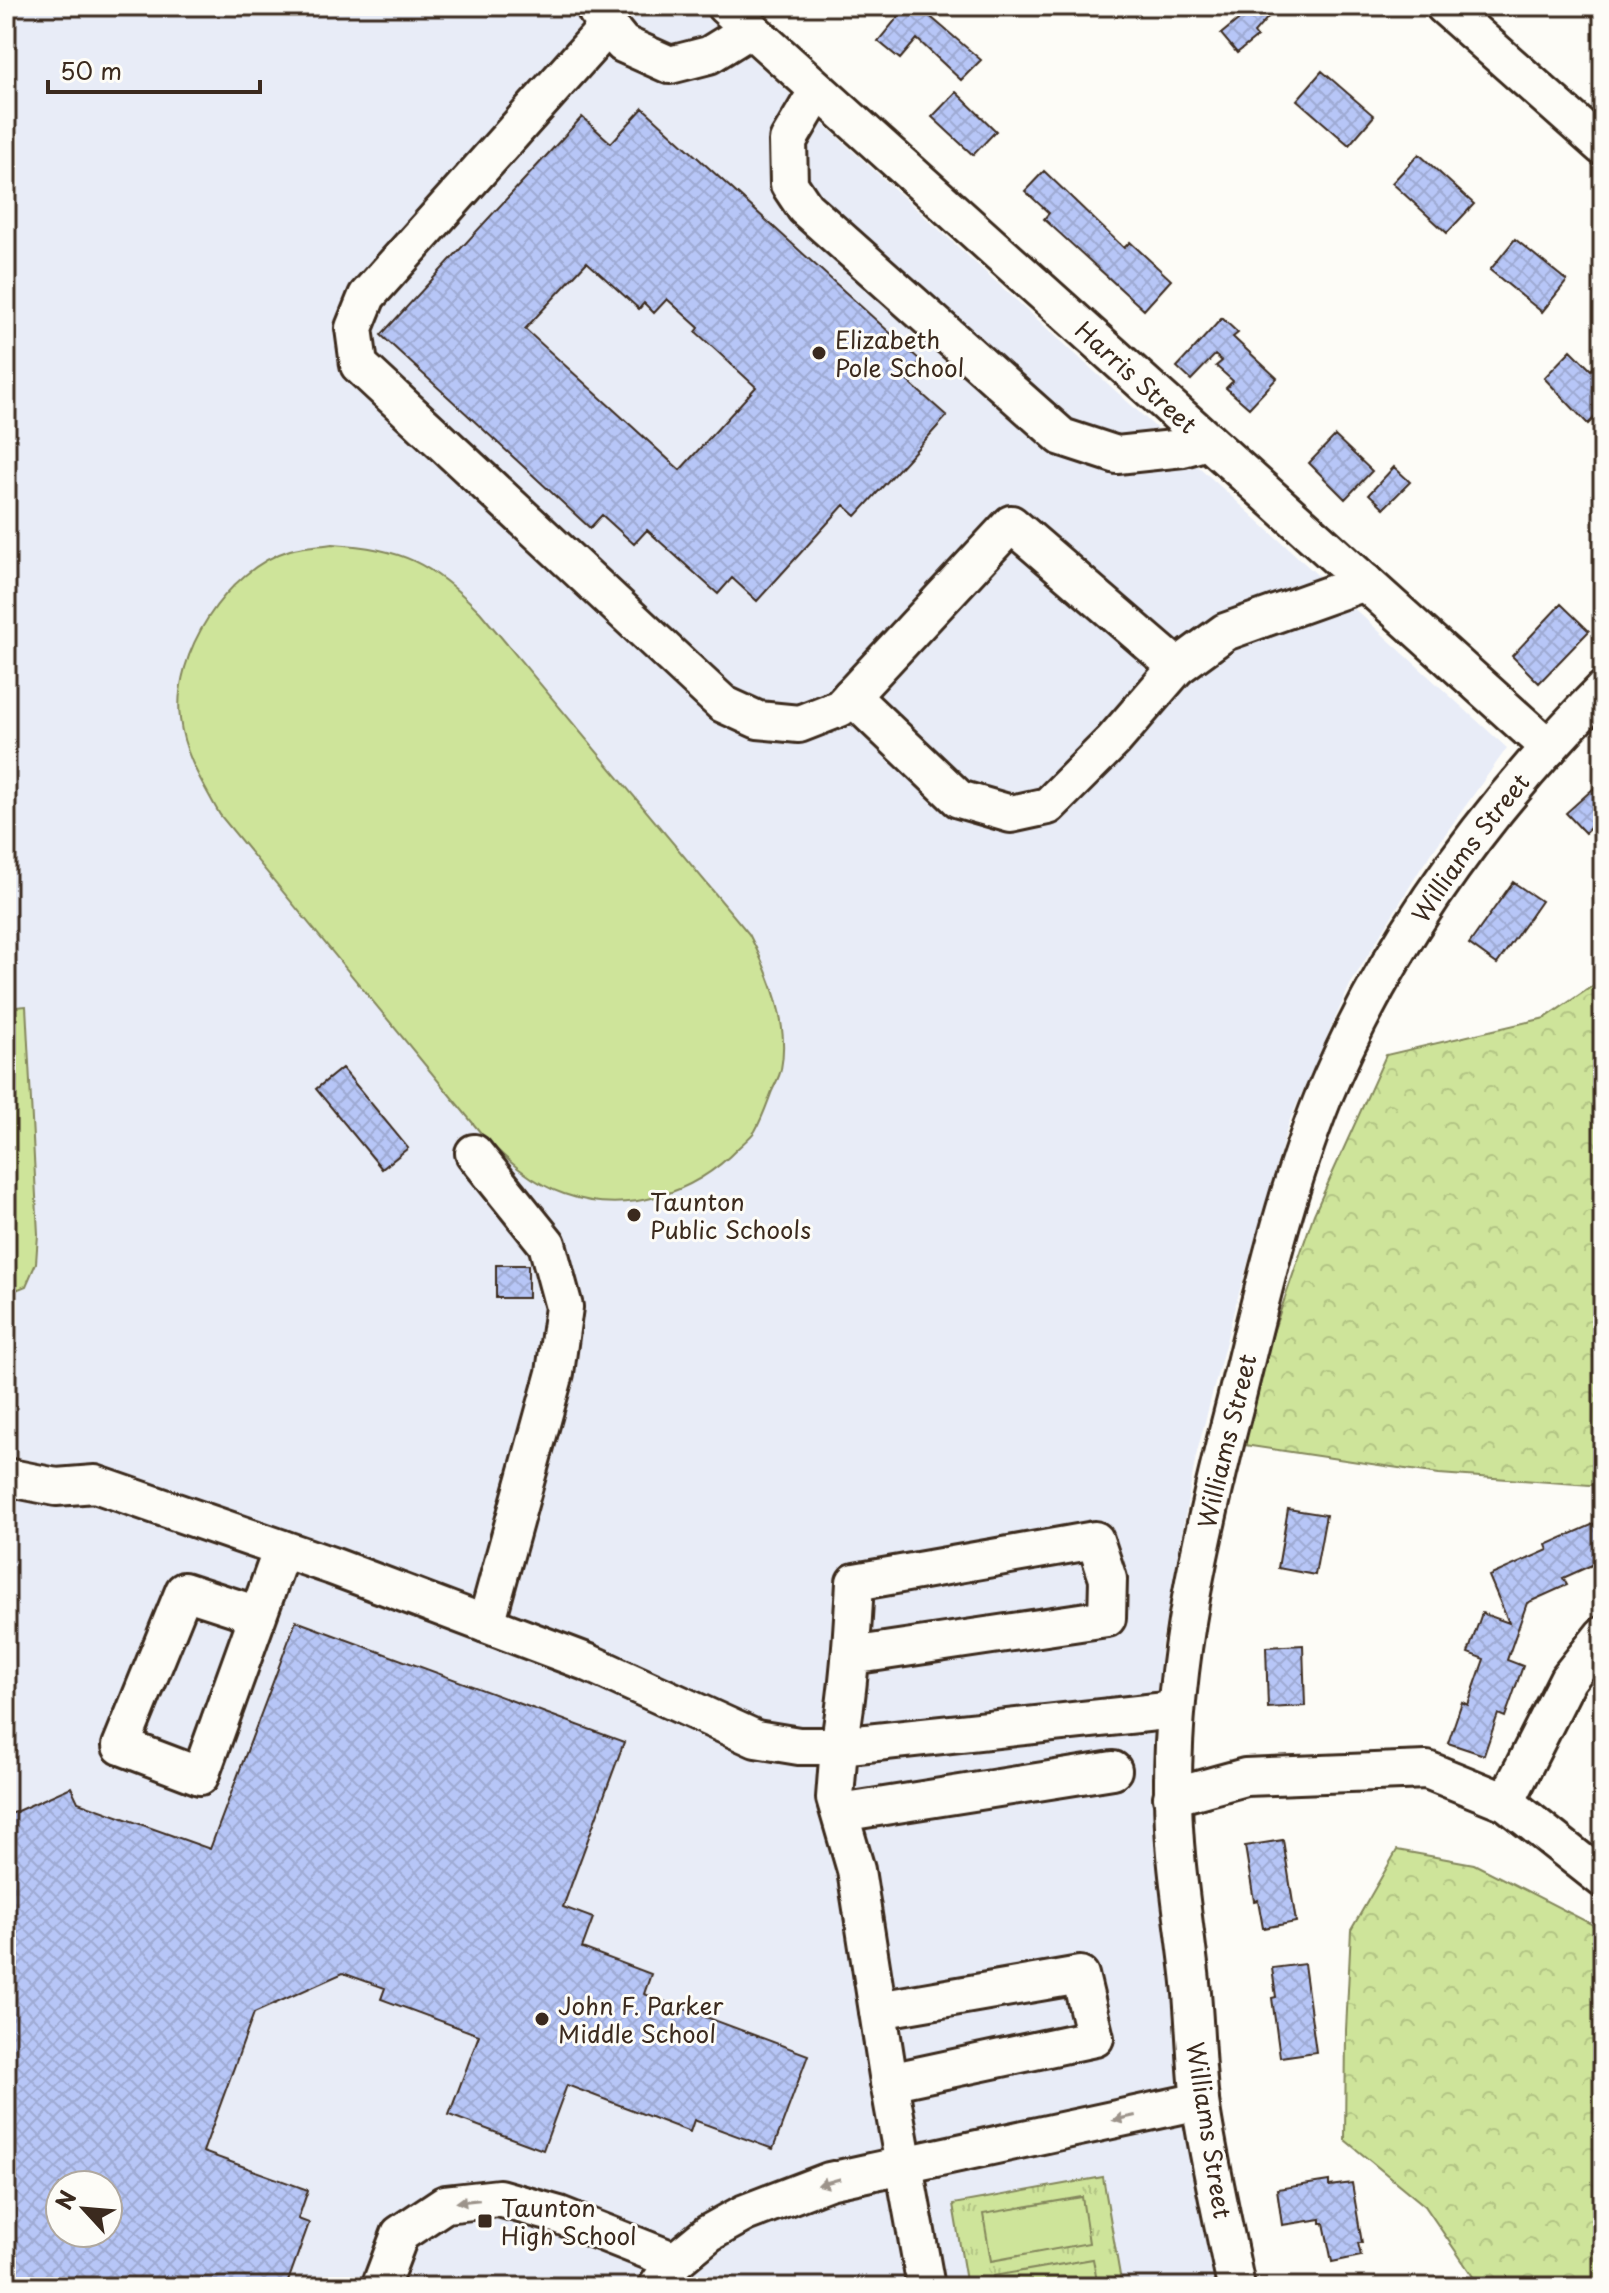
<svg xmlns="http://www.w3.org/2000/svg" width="1609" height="2293" font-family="'Playpen Sans',sans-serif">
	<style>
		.built { fill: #e8ecf7; fill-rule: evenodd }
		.grass { fill: url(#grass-tufts); stroke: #84875c; stroke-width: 2 }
		.forest { fill: url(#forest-crowns); stroke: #84875c; stroke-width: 2 }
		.pitch { fill: #cee49a; stroke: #84875c; stroke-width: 2 }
		.building { fill: url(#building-cross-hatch); stroke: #3b2a1e; stroke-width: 2; fill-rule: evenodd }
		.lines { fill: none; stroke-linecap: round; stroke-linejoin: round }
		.minor-casing { stroke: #3b2a1e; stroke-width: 42 }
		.minor { stroke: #fdfcf7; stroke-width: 36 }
		.oneway { fill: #9c938a }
		.poi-dot { fill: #3b2a1e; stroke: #fdfcf7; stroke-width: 3 }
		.labels { text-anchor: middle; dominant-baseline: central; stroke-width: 6; stroke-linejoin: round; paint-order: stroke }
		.poi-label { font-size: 24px; fill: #3b2a1e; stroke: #fdfcf7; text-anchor: start }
		.street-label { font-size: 24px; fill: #3b2a1e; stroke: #fdfcf7 }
	</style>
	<defs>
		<pattern id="grass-tufts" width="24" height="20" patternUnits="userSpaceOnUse" patternTransform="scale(2)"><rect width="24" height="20" fill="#cee49a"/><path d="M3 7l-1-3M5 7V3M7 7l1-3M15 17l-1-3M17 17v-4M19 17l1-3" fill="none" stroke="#b2c484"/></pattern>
		<pattern id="forest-crowns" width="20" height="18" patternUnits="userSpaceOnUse" patternTransform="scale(2)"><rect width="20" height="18" fill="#cee49a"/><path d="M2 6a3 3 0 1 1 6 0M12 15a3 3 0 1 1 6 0" fill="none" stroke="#b2c484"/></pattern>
		<pattern id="building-cross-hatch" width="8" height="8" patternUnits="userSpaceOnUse" patternTransform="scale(2)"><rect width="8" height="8" fill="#b7c6f7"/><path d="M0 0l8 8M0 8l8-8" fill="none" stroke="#9eaad3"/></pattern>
	</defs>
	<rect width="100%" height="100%" fill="#fdfcf7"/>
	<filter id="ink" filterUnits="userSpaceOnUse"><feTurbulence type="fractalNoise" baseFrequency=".0125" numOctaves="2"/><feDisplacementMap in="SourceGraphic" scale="16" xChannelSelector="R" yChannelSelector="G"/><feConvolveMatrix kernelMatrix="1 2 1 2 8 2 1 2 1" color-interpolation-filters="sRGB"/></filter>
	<g filter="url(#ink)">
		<path class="built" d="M 6,6 L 694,6 L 1507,748 L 1421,868 L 1350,985 L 1289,1122 L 1235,1307 L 1196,1456 L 1161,1647 L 1151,1790 L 1219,2287 L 6,2287 ZM 60,2185 L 108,2185 L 108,2233 L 60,2233 Z"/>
		<path class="grass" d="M 1103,2177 L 1122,2287 L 967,2287 L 953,2204 Z"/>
		<path class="forest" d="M 1603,979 L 1603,1486 L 1439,1474 L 1244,1445 L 1269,1344 L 1314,1214 L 1386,1055 L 1545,1018 Z
			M 1397,1850 L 1474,1864 L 1603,1930 L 1603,2287 L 1480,2287 L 1425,2206 L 1345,2140 L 1346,2030 L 1351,1930 Z"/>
		<path class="pitch" d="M 333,544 C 401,548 432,563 480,612 L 749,934 C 769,973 790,1023 781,1069 C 780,1076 775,1084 772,1091 C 767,1104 762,1119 755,1131 C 751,1137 743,1143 738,1148 C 694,1194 626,1216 564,1194 C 532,1183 508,1161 485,1138 L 220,815 C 203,784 184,755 180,719 C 172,654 227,569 290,550 C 303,546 319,546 333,544 Z
			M 26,1006 L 38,1234 L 36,1263 L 26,1286 L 6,1294 L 6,1008 Z
			M 1082,2197 L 1089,2243 L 991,2261 L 983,2214 Z
			M 1093,2259 L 1098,2287 L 995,2287 L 993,2276 Z"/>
		<path class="building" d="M 907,6 L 918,6 L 981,60 L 961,80 L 917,39 L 900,59 L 878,41 Z
			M 1255,6 L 1278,6 L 1254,33 L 1257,37 L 1237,53 L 1221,34 Z
			M 1322,71 L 1374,116 L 1349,145 L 1297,100 Z
			M 956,92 L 996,131 L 973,155 L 932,117 Z
			M 643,108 L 921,361 L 905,379 L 947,416 L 856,516 L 844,505 L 757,601 L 732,578 L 718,594 L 647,530 L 634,544 L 602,515 L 590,528 L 381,335 L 582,117 L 611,143 ZM 587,262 L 639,309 L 644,303 L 654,313 L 667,299 L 699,328 L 696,332 L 756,387 L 680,470 L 525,329 Z
			M 1419,154 L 1474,204 L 1447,233 L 1392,183 Z
			M 1044,171 L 1124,248 L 1130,242 L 1171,280 L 1144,310 L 1044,219 L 1049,213 L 1025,191 Z
			M 1515,239 L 1567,281 L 1542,312 L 1490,270 Z
			M 1222,318 L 1238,333 L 1233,337 L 1277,378 L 1249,408 L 1226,388 L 1233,381 L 1216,366 L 1222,361 L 1215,355 L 1191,380 L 1177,367 Z
			M 1571,350 L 1591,370 L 1603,359 L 1603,409 L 1588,424 L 1544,378 Z
			M 1335,436 L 1372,471 L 1345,499 L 1309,463 Z
			M 1394,467 L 1410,482 L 1384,508 L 1369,494 Z
			M 1561,604 L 1589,631 L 1539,683 L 1512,656 Z
			M 1603,780 L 1603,816 L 1585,833 L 1566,813 Z
			M 1513,882 L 1541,901 L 1497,964 L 1469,944 Z
			M 342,1068 L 408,1148 L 382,1169 L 316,1089 Z
			M 496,1265 L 528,1265 L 528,1298 L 496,1298 Z
			M 1288,1509 L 1326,1515 L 1315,1575 L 1278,1568 Z
			M 1596,1523 L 1603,1539 L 1603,1560 L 1563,1578 L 1567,1585 L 1527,1603 L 1507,1660 L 1523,1666 L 1505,1717 L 1498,1714 L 1484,1755 L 1448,1743 L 1462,1702 L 1468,1705 L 1484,1659 L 1468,1653 L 1482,1613 L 1509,1623 L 1489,1576 L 1548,1550 L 1546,1545 Z
			M 296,1621 L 624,1742 L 563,1907 L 593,1918 L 582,1948 L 651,1974 L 644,1994 L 808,2055 L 773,2149 L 694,2120 L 690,2132 L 567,2085 L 543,2150 L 449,2115 L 479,2035 L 381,1999 L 385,1988 L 343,1973 L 254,2013 L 203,2152 L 308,2190 L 298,2219 L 309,2223 L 286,2287 L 6,2287 L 6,1816 L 71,1787 L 78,1802 L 210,1849 ZM 60,2185 L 108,2185 L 108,2233 L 60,2233 Z
			M 1303,1645 L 1305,1706 L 1268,1708 L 1266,1647 Z
			M 1283,1840 L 1296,1922 L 1263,1928 L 1258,1900 L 1254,1901 L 1245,1846 Z
			M 1304,1964 L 1316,2052 L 1280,2057 L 1272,1998 L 1276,1997 L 1272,1968 Z
			M 1329,2181 L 1329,2186 L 1352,2183 L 1362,2243 L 1358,2243 L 1361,2256 L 1332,2262 L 1324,2223 L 1321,2223 L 1321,2219 L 1282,2225 L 1277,2189 Z"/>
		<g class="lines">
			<defs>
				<g id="minor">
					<path id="s1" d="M 725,6 L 1549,748"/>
					<path d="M 1444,6 L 1603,147"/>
					<path d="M 597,8 L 597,12 L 623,44 L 670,65 L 709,55 L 751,29"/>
					<path d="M 608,26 L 367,296 L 354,328 L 359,365 L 723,704 L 758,720 L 799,724 L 840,708 L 1011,524 L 1177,667 L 1225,632 L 1365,582"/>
					<path d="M 818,90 L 788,141 L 789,184 L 805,208 L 1062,437 L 1117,455 L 1183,448 L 1208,441"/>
					<path d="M 851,696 L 959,799 L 1011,814 L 1048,806 L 1113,741 L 1177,667"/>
					<path d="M 474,1153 L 547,1244 L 564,1307 L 555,1373 L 486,1624"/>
					<path d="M 6,1477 L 56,1487 L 95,1484 L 332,1566 L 589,1663 L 756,1739 L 799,1746 L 839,1746 L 835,1798 L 856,1870 L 889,2082 L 926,2287"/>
					<path d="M 258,1615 L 184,1591 L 121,1746 L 200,1776 L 282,1549"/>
					<path d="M 851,1656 L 1107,1618 L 1108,1579 L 1095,1540 L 855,1582 C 852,1639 849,1689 839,1746 L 1175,1710"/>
					<path d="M 1172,1797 L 1245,1777 L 1427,1770 L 1506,1802 L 1603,1879"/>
					<path d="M 1506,1802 L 1568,1679 L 1603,1635"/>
					<path d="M 840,1813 L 1113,1770"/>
					<path d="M 878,2010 L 1080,1975 L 1095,2038 L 889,2082"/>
					<path d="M 380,2287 L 400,2234 L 445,2204 L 499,2198 L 559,2215 L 675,2261"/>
					<path d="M 657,2287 L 675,2261 L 709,2233 L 745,2213 L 829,2181 L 1200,2101"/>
					<path id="s2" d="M 1236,2287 C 1224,2225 1209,2163 1200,2101 C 1195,2059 1195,2015 1190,1973 C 1183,1913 1173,1853 1173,1793 C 1172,1660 1202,1532 1235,1404 C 1260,1303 1284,1195 1323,1098 C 1387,943 1485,809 1603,690"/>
				</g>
			</defs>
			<use href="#minor" class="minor-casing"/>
			<use href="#minor" class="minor"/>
		</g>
		<defs><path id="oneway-solid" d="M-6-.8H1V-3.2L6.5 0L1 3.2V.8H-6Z" transform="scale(2)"/></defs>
		<g class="oneway">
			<use href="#oneway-solid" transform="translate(1124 2118) rotate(168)"/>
			<use href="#oneway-solid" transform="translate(829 2182) rotate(164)"/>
			<use href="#oneway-solid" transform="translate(468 2201) rotate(173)"/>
		</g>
	</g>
	<g class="poi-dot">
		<circle cx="819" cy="353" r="8"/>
		<circle cx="634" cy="1215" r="8"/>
		<circle cx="542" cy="2019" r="8"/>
		<rect x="477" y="2213" width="16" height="16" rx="4"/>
	</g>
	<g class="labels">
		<g class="poi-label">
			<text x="835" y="339">Elizabeth<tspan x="835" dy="28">Pole School</tspan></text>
			<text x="650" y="1201">Taunton<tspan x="650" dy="28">Public Schools</tspan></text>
			<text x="558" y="2005">John F. Parker<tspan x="558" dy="28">Middle School</tspan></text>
			<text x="501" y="2207">Taunton<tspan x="501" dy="28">High School</tspan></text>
		</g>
		<g class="street-label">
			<text stroke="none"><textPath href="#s1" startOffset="554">Harris Street</textPath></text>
			<text stroke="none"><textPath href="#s2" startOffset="1504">Williams Street</textPath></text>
			<text stroke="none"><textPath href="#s2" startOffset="856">Williams Street</textPath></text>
			<text transform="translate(1210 2130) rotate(81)">Williams Street</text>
		</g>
	</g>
	<rect width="1609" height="2293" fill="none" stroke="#fdfcf7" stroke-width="32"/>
	<rect x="16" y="16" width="1577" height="2261" fill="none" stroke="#3b2a1e" stroke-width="3" filter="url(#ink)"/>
	<g transform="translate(84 2209) rotate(296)"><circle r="38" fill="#fdfcf7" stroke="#afa8a0" stroke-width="2"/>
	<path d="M0-6L14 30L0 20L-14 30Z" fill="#3b2a1e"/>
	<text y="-12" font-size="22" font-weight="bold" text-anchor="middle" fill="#3b2a1e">N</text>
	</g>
	<path d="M48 80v12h212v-12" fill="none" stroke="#3b2a1e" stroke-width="4"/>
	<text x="60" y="80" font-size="24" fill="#3b2a1e" stroke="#fdfcf7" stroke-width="6" paint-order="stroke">50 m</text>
</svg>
